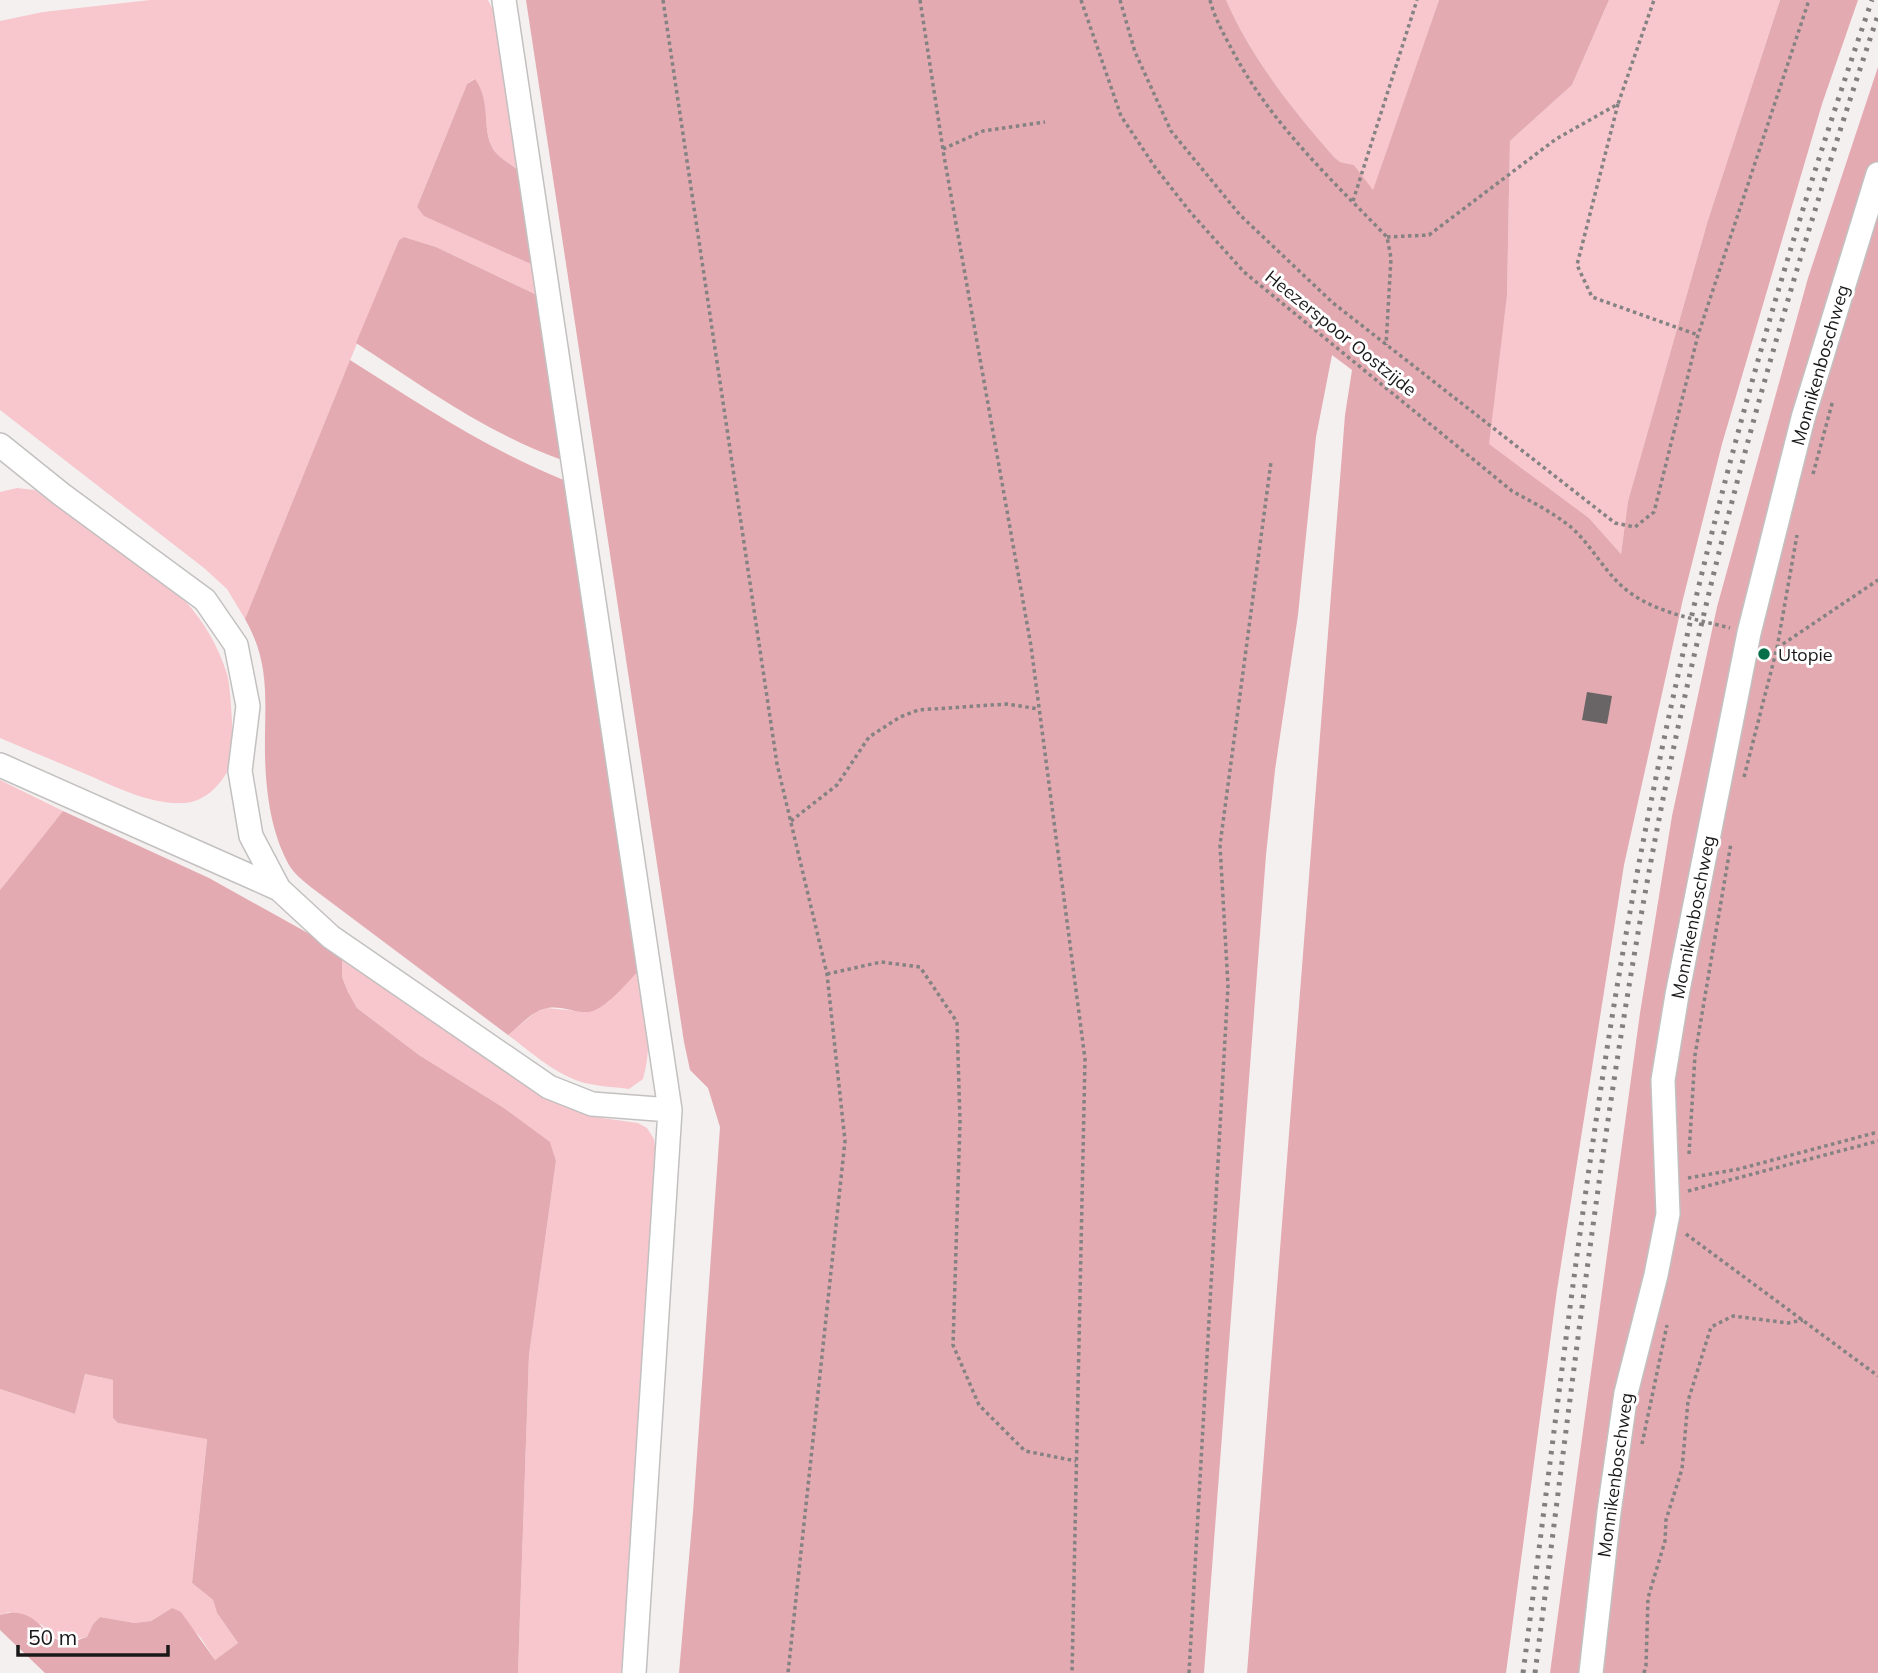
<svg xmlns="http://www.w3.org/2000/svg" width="1878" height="1673" font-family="Mulish,sans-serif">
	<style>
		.green { fill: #f7c7cd }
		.forest { fill: #e4aab1 }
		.building { fill: #696566 }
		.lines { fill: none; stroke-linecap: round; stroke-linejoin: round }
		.minor-casing { stroke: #c3c0c0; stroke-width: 26 }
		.path { stroke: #848282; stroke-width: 3.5; stroke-dasharray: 3.5 3.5; stroke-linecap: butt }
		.minor { stroke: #fff; stroke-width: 23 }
		.rail { stroke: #817f7f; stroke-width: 5; stroke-dasharray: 3.5 7; stroke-linecap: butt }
		.poi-dot { fill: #057048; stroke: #fff; stroke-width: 2.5 }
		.labels { text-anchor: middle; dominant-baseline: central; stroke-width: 6; stroke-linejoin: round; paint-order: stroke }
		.street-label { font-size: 18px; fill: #1a1919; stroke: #fff }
		.poi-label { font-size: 18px; fill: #1a1919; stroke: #fff; text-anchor: start }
	</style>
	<rect width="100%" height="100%" fill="#f4f0f0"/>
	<path class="green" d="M 150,0 L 488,0 L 493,10 L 519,171 C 511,164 499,158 493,149 C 481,126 492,102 474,79 L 467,84 L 417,207 L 425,216 L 533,265 L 537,295 L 436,247 L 404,237 L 399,240 L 245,619 L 227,589 L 204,568 L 0,410 L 0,21 L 43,12 Z
		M 1226,0 L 1439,0 L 1373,191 L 1354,165 L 1340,162 L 1334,157 C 1292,109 1252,59 1226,0 Z
		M 1609,0 L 1780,0 L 1708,220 L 1628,501 L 1621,554 L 1589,518 L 1488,444 L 1507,296 L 1510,141 L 1572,85 Z
		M 17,488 L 35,490 C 82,527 143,560 185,601 C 204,621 219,648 227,674 C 231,686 234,746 232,759 C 227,780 206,802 185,803 C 151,805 118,788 88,775 C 59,763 29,750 0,738 L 0,492 Z
		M 0,780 L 63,811 L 0,890 Z
		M 342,952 L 551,1101 L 595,1117 L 638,1123 L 647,1128 L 654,1139 L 657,1157 L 624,1673 L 518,1673 L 529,1355 L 556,1161 L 550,1143 L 504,1108 L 419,1055 L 357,1008 L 348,992 L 342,977 Z
		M 639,970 C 645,1009 654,1041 643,1079 L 629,1089 C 616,1087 603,1087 590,1084 C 558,1078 533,1053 508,1035 L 536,1012 L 547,1008 L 588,1012 L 608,1002 Z
		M 85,1374 L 113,1380 L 113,1418 L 118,1423 L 207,1438 L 192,1583 L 213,1600 L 217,1613 L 238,1643 L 215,1660 L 201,1638 L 172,1608 L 151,1621 L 135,1623 L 100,1617 L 93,1624 L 87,1637 L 64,1642 L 56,1638 L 42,1625 L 9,1612 L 0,1615 L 0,1389 L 75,1414 Z"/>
	<path class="forest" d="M 526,0 L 1226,0 C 1252,59 1292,109 1334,157 L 1340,162 L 1354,165 L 1373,190 L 1439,0 L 1609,0 L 1572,85 L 1510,141 L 1507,296 L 1489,444 L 1589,518 L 1621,554 L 1628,501 L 1708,220 L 1780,0 L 1858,0 L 1822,104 L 1722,444 L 1683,599 L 1624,865 L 1557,1290 L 1506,1673 L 1247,1673 L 1345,415 L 1352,370 L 1332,355 L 1316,437 L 1298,615 L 1275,770 L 1266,855 L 1204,1673 L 679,1673 L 693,1512 L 720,1127 L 708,1088 L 690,1070 L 684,1042 Z
		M 1878,67 L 1878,1673 L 1550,1673 L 1640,1013 L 1672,816 L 1717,607 L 1808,278 Z
		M 475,79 C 492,103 481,127 493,149 C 499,158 511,164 519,171 L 533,265 L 424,216 L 417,207 L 467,84 Z
		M 404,237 L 436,247 L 537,295 L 562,460 C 488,434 422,386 356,343 L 399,240 Z
		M 350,360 C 420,404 488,450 566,481 L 639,970 C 628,982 604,1011 588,1012 C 574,1013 559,1004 544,1009 C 531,1012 519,1027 508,1035 L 312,888 C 305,882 294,874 289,865 C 271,832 266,793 265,756 C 264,705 272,666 245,619 Z
		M 63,811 L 209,878 L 342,952 L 342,977 L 348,992 L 357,1008 L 419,1055 L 504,1108 L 550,1142 L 556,1161 L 529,1355 L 518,1673 L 45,1673 L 0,1630 L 0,1615 C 38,1604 42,1639 65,1642 C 72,1643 80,1639 87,1637 L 93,1624 L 100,1617 L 135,1623 L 151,1621 L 172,1608 L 181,1612 L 215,1660 L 238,1643 L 217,1613 L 213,1600 L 192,1583 L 207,1439 L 118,1423 L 113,1418 L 113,1380 L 85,1374 L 75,1414 L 0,1389 L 0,890 Z"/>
	<path class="building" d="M 1587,692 L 1612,696 L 1607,724 L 1582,720 Z"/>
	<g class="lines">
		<defs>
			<path id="minor" d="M 504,0 L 670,1110 L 634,1673
				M 0,445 L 61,494 L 205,600 L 236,645 L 248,706 L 240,771 L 251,836 L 279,889 L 331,937 L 549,1087 L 592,1104 L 670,1110
				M 0,765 L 279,889
				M 1591,1673 L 1609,1512 L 1626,1393 L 1656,1275 L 1668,1214 L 1663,1080 L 1677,995 L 1749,633 L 1803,418 L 1878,174"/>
		</defs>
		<use href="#minor" class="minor-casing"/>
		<path class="path" d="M 663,0 L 777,764 L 827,974 L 845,1141 L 788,1673
			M 920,0 L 944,156 L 1031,646 L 1085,1059 L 1072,1673
			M 1081,0 L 1121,116 L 1155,167 L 1191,213 L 1244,272 L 1512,491 C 1532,502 1554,513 1572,528 C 1593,547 1606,575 1629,592 C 1659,614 1696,619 1730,628
			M 1120,0 L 1135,52 L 1171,131 L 1240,215 L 1333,303 L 1615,523 L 1635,527 L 1654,512 L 1698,335 L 1809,0
			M 1210,0 C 1214,16 1221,29 1229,44 C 1268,121 1328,176 1387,237 L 1391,258 L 1386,345
			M 1618,104 L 1577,265 L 1592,297 L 1698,335
			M 943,149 L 983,131 L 1045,122
			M 1353,201 L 1417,0
			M 1387,237 L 1429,235 L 1556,139 L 1618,104 L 1654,0
			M 1813,474 L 1833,400
			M 1777,648 L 1878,580
			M 1744,777 L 1777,648 L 1797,535
			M 791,821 L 837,785 L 869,737 L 900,717 L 918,710 L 1007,704 L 1039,709
			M 827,974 L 881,962 L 920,967 L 957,1022 L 960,1122 L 953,1345 L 979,1405 L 1025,1451 L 1076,1461
			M 1689,1154 L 1695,1055 L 1731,843
			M 1688,1178 L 1739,1169 L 1878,1132
			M 1688,1191 L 1878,1141
			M 1686,1234 L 1878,1376
			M 1642,1444 L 1667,1325
			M 1189,1673 L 1228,986 L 1220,845 L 1271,462
			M 1644,1673 L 1646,1665 L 1648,1598 L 1665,1541 L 1666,1520 L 1682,1469 L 1688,1401 L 1711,1327 L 1733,1316 L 1788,1323 L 1803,1320"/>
		<use href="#minor" class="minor"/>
		<path class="rail" d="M 1523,1673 C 1556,1423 1584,1171 1628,923 C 1684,609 1767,301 1872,0
			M 1535,1673 C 1573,1383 1605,1091 1662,804 C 1716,536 1791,274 1878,15"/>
	</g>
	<circle class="poi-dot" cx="1764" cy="654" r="7"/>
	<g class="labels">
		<g class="street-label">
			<text transform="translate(1341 333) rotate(39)">Heezerspoor Oostzijde</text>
			<text transform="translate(1820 365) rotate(-74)">Monnikenboschweg</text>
			<text transform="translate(1693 917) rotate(-79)">Monnikenboschweg</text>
			<text transform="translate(1615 1475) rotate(-82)">Monnikenboschweg</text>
		</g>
		<g class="poi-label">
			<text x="1778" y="654">Utopie</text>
		</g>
	</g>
	<path d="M18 1645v10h150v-10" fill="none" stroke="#1a1919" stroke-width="3.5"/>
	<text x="28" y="1645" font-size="21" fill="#1a1919" stroke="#ffffff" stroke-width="5" paint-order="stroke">50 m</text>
</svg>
